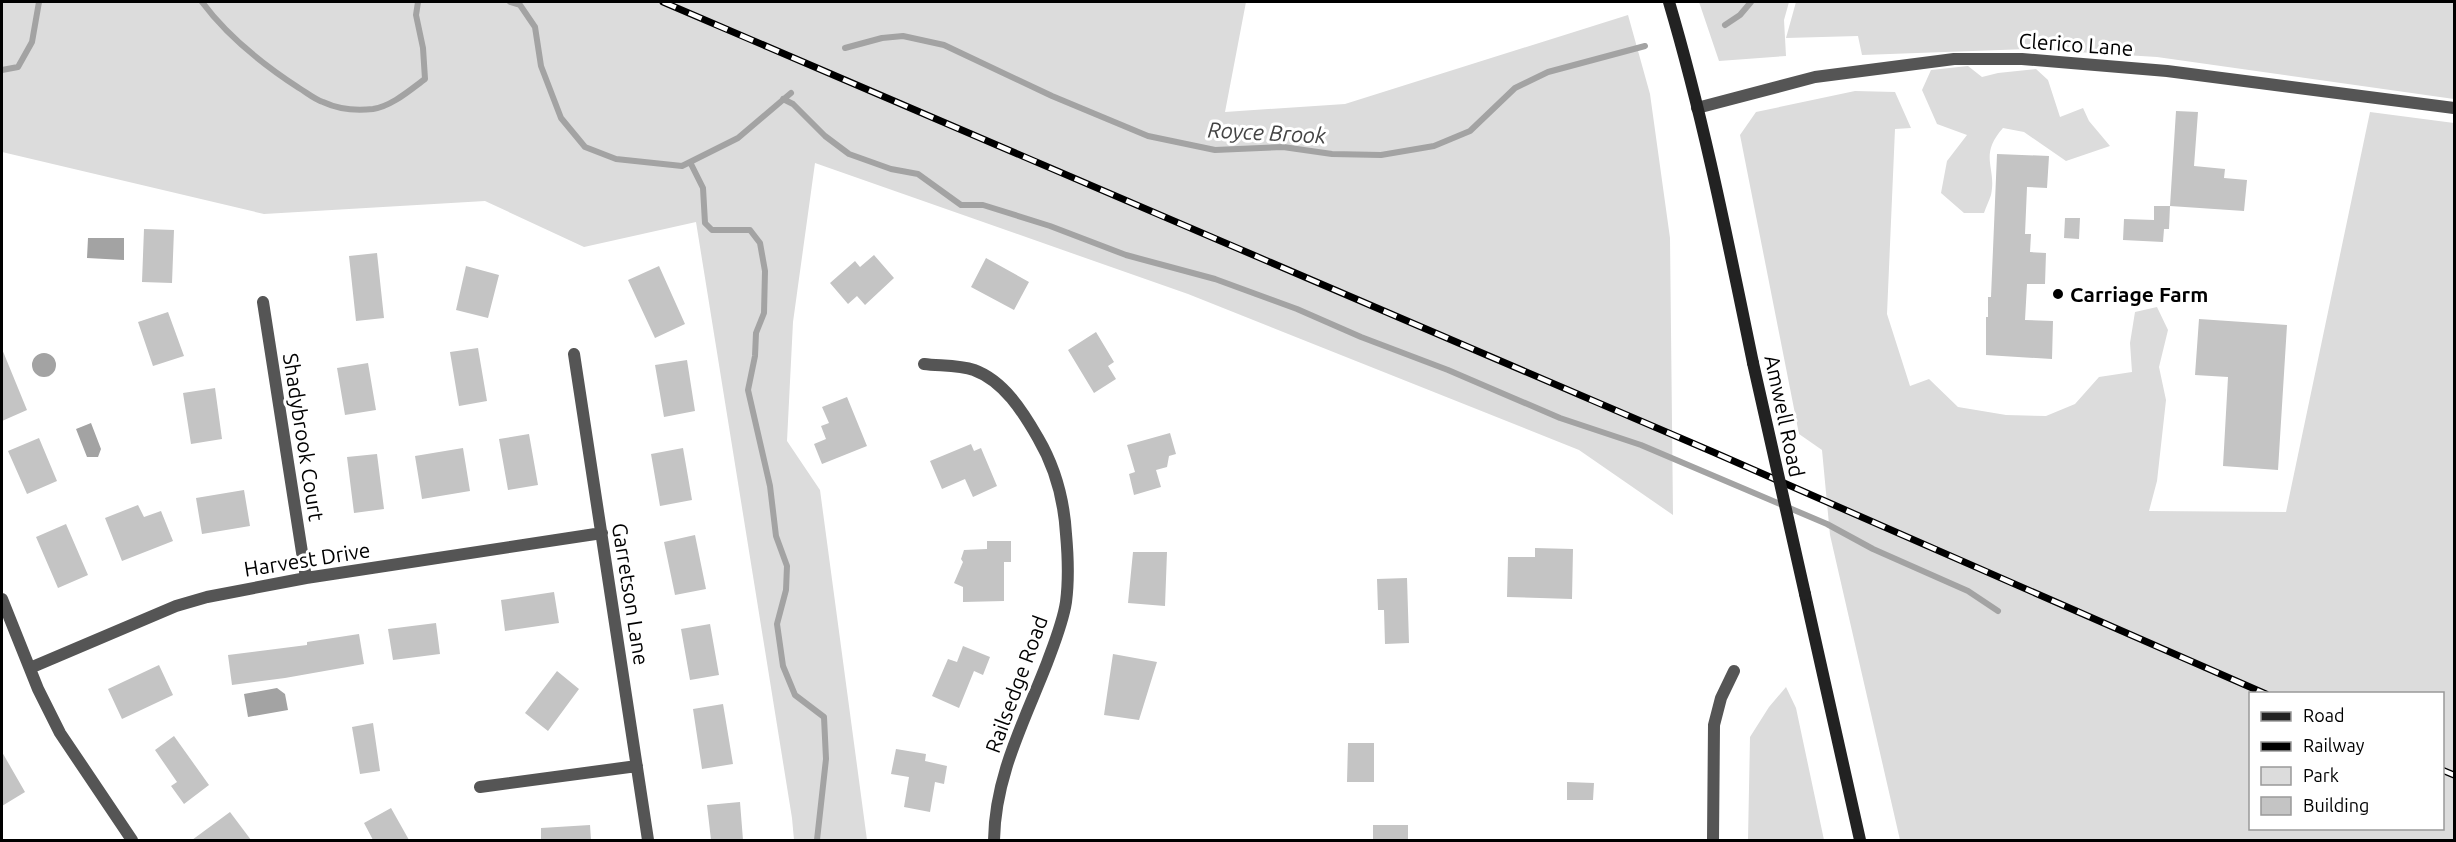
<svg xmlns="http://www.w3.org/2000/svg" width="2456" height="842" font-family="Ubuntu,sans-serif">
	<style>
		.green { fill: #dcdcdc; fill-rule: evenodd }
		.water { fill: #a3a3a3 }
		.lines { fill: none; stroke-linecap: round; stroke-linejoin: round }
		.stream { stroke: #a3a3a3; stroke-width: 6 }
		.building { fill: #c4c4c4 }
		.minor { stroke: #555; stroke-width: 12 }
		.secondary { stroke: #222; stroke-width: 12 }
		.rail-casing { stroke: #000; stroke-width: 7 }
		.rail { stroke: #fff; stroke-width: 4.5; stroke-dasharray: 14; stroke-linecap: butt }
		.secondary-bridge { stroke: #222; stroke-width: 12 }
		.poi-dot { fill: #000; stroke: #fff; stroke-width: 2 }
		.labels { text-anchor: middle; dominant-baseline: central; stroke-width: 6; stroke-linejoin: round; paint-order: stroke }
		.street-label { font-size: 21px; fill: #000; stroke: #fff }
		.poi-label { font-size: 21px; font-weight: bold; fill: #000; stroke: #fff; text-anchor: start }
		.water-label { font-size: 22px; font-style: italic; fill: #444; stroke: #fff }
	</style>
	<rect width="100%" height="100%" fill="#fff"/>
	<path class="green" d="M 2,2 L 1246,2 L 1225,112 L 1345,104 L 1628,15 L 1650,94 L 1670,238 L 1673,515 L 1579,450 L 1188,294 L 815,163 L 793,322 L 787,441 L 820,490 L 867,840 L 794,840 L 792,818 L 696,222 L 584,247 L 485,201 L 264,214 L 2,152 Z
		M 1699,2 L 1789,2 L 1784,20 L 1786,56 L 1719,61 Z
		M 1796,2 L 2454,2 L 2454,99 L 2157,57 L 2028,49 L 1862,55 L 1858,36 L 1786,38 Z
		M 1968,66 L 1982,77 L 1998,73 L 2036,69 L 2048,80 L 2060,117 L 2083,108 L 2089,121 L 2110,146 L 2066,161 L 2024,132 L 2003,128 C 1978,156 1997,167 1991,195 C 1989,201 1986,207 1984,213 L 1964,213 L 1941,193 L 1947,161 L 1967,135 L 1937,124 L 1922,90 L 1931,70 Z
		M 1855,91 L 1895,92 L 1911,128 L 1895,129 L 1887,314 L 1910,386 L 1929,379 L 1958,407 L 2006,415 L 2046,416 L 2075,404 L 2099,377 L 2132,372 L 2130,343 L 2135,312 L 2157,307 L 2168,330 L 2159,367 L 2166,400 L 2157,481 L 2149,511 L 2286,512 L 2370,112 L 2454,123 L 2454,840 L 1900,840 L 1830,535 L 1822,450 L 1799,434 L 1740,135 L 1756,112 ZM 2250,694 L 2442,694 L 2442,828 L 2250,828 Z
		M 1786,687 L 1796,708 L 1824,840 L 1748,840 L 1750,737 L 1769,707 Z"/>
	<path class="water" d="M 88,238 L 124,238 L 124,260 L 87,258 Z
		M32 365a12 12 0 1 1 24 0a12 12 0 1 1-24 0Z
		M 91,423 L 101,449 L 98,457 L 87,457 L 76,429 Z
		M 277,688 L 285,694 L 288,710 L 248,717 L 244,694 Z"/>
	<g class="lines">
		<path class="stream" d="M 202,2 C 228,37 262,64 299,88 C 306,92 314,99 323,102 C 338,109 356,111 373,109 C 392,106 410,90 425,79 L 423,48 L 416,15 L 418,2
			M 510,2 L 520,5 L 535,27 L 541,66 L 561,118 L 585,147 L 616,159 L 682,166 L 738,138 L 791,93
			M 1725,25 L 1740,15 L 1751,2
			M 845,48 L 882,38 L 903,36 L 944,45 L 1052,96 L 1148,136 L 1215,150 L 1283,147 L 1332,154 L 1381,155 L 1434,146 L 1470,131 L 1515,88 L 1548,72 L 1645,46
			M 2,70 L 18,67 L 32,42 L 39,2
			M 783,99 L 793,104 L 825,136 L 849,154 L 891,169 L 918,174 L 961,205 L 983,205 L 1050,226 L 1126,255 L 1215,279 L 1297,309 L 1361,337 L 1448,370 L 1560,418 L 1641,445 L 1827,524 L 1873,549 L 1968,591 L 1998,611
			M 690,162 L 703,188 L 705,223 L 712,230 L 750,230 L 760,243 L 765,271 L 764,313 L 756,333 L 755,356 L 748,390 L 770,486 L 776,536 L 787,566 L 786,590 L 777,624 L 783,666 L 795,695 L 824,717 L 826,759 L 817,840"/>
	</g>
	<path class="building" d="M 2176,111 L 2198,112 L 2194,166 L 2225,169 L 2224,178 L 2247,180 L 2244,211 L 2170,206 Z
		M 1997,154 L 2049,156 L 2047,188 L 2027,187 L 2025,234 L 2031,234 L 2030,252 L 2046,253 L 2045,284 L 2027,284 L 2025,320 L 2053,321 L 2052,359 L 1986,355 L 1986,317 L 1988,317 L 1988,297 L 1991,297 Z
		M 2154,206 L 2170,206 L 2169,229 L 2164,229 L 2163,242 L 2123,240 L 2124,219 L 2154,220 Z
		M 2065,218 L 2080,218 L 2079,239 L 2064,238 Z
		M 144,229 L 174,230 L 172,283 L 142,282 Z
		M 377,253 L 384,318 L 356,321 L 349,256 Z
		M 874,255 L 894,278 L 865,305 L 857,296 L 848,304 L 830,283 L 855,261 L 860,267 Z
		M 986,258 L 1029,282 L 1014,310 L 971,287 Z
		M 466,266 L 499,275 L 488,318 L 456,310 Z
		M 659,266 L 685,324 L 655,338 L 628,280 Z
		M 168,312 L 184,356 L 153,366 L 138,322 Z
		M 2199,319 L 2287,325 L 2278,470 L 2223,466 L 2228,377 L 2195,375 Z
		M 1096,332 L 1114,362 L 1108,366 L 1116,379 L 1094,393 L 1068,350 Z
		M 478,348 L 487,401 L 459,406 L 450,352 Z
		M 2,349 L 27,410 L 2,421 Z
		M 687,360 L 695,411 L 664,417 L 655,365 Z
		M 368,363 L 376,410 L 345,415 L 337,368 Z
		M 215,388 L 222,439 L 191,444 L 183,393 Z
		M 847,397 L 867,446 L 822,464 L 814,444 L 826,439 L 821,426 L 829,423 L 822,407 Z
		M 1170,433 L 1176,454 L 1169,456 L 1167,467 L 1156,470 L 1161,487 L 1134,495 L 1129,474 L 1135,472 L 1127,445 Z
		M 529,434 L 538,485 L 508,490 L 499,439 Z
		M 39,438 L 57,481 L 27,494 L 8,451 Z
		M 971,444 L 974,451 L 981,448 L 997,486 L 973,497 L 965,479 L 942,489 L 930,461 Z
		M 463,448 L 470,491 L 422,499 L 415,456 Z
		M 683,448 L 692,500 L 660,506 L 651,454 Z
		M 377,454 L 384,509 L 354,513 L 347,457 Z
		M 244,490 L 250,526 L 202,534 L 196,498 Z
		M 138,505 L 144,517 L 161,511 L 173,541 L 122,561 L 105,518 Z
		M 66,524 L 88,575 L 58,588 L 36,537 Z
		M 695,535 L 706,589 L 675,595 L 664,542 Z
		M 987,541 L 1011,541 L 1011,562 L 1004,562 L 1004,601 L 963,602 L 963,587 L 954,583 L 963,562 L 961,559 L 964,550 L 987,549 Z
		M 1535,548 L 1573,549 L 1572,599 L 1507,597 L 1508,557 L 1535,557 Z
		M 1133,552 L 1167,552 L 1165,606 L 1128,603 Z
		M 1407,578 L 1409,643 L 1385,644 L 1384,610 L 1378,610 L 1377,579 Z
		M 554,592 L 559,623 L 505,631 L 501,600 Z
		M 436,623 L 440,654 L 393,660 L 388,629 Z
		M 710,624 L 719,675 L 690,680 L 681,629 Z
		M 359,634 L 364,664 L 285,678 L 232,685 L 228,655 L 307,645 L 307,642 Z
		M 963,646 L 990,657 L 983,675 L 974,671 L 959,708 L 932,696 L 948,659 L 957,662 Z
		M 1113,654 L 1157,662 L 1139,720 L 1104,715 Z
		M 159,665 L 173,695 L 122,719 L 108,689 Z
		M 557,671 L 579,689 L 548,731 L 525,713 Z
		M 723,704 L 733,764 L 702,769 L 693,709 Z
		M 373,723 L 380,771 L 360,774 L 352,727 Z
		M 174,736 L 209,785 L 184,804 L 171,786 L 177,782 L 155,750 Z
		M 1348,743 L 1374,743 L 1374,782 L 1347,782 Z
		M 896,749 L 926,754 L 925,761 L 947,766 L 944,784 L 935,782 L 930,812 L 904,807 L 909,777 L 891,774 Z
		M 2,752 L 25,792 L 2,806 Z
		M 1567,782 L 1594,783 L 1593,800 L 1567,800 Z
		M 740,802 L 743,840 L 711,840 L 707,805 Z
		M 391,808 L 409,840 L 373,840 L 364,823 Z
		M 230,812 L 251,840 L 192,840 Z
		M 590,825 L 591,840 L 541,840 L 541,828 Z
		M 1373,825 L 1408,825 L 1408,840 L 1373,840 Z"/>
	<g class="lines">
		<path class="minor" d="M 1697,108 L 1815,77 L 1954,59 L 2022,59 L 2167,71 L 2454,108
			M 263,302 L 306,578
			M 574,354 L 648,840
			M 924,364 C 939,366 959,365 974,370 C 1004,381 1023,412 1038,438 C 1055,467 1064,501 1066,534 C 1068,556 1069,579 1066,602 C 1063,622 1054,644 1047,663 C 1024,722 995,776 994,840
			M 2,599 L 38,689 L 60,733 L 132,840
			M 30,668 L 176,606 L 207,597 L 306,578 L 602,533
			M 480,787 L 637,766
			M 1713,840 L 1714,725 L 1721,698 L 1734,671"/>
		<path class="secondary" d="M 1669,2 C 1704,120 1728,242 1753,363
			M 1805,594 L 1860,840"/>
		<defs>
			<path id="rail" d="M 663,2 L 1713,452 L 2266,694
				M 2442,770 L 2454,775"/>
		</defs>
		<use href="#rail" class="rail-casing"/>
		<use href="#rail" class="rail"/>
		<path class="secondary-bridge" d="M 1753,363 L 1805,594"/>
	</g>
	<circle class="poi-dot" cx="2058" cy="294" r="6"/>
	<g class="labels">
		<g class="street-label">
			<text transform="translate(2076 44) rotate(4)">Clerico Lane</text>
			<text transform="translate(1785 416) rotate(78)">Amwell Road</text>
			<text transform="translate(304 437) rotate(81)">Shadybrook Court</text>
			<text transform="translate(307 559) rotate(-9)">Harvest Drive</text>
			<text transform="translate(631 594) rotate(81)">Garretson Lane</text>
			<text transform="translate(1016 684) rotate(-70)">Railsedge Road</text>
		</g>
		<g class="poi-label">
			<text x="2070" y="294">Carriage Farm</text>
		</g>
		<g class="water-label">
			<text transform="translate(1267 132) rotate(3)">Royce Brook</text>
		</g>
	</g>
	<rect width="2456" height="842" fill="none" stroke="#000000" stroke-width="6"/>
	<rect x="2249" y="692" width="195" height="138" fill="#ffffff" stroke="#999999" stroke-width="1.5"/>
	<rect x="2261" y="712" width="30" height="9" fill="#222222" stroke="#999999" stroke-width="1.5"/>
	<text x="2303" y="722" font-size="18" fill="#000000">Road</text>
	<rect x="2261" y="742" width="30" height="9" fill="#000000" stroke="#999999" stroke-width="1.5"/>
	<text x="2303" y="752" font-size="18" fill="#000000">Railway</text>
	<rect x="2261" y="767" width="30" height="18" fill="#dcdcdc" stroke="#999999" stroke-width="1.5"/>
	<text x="2303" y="782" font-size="18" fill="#000000">Park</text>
	<rect x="2261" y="797" width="30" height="18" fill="#c4c4c4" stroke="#999999" stroke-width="1.5"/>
	<text x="2303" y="812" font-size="18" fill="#000000">Building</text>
</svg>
